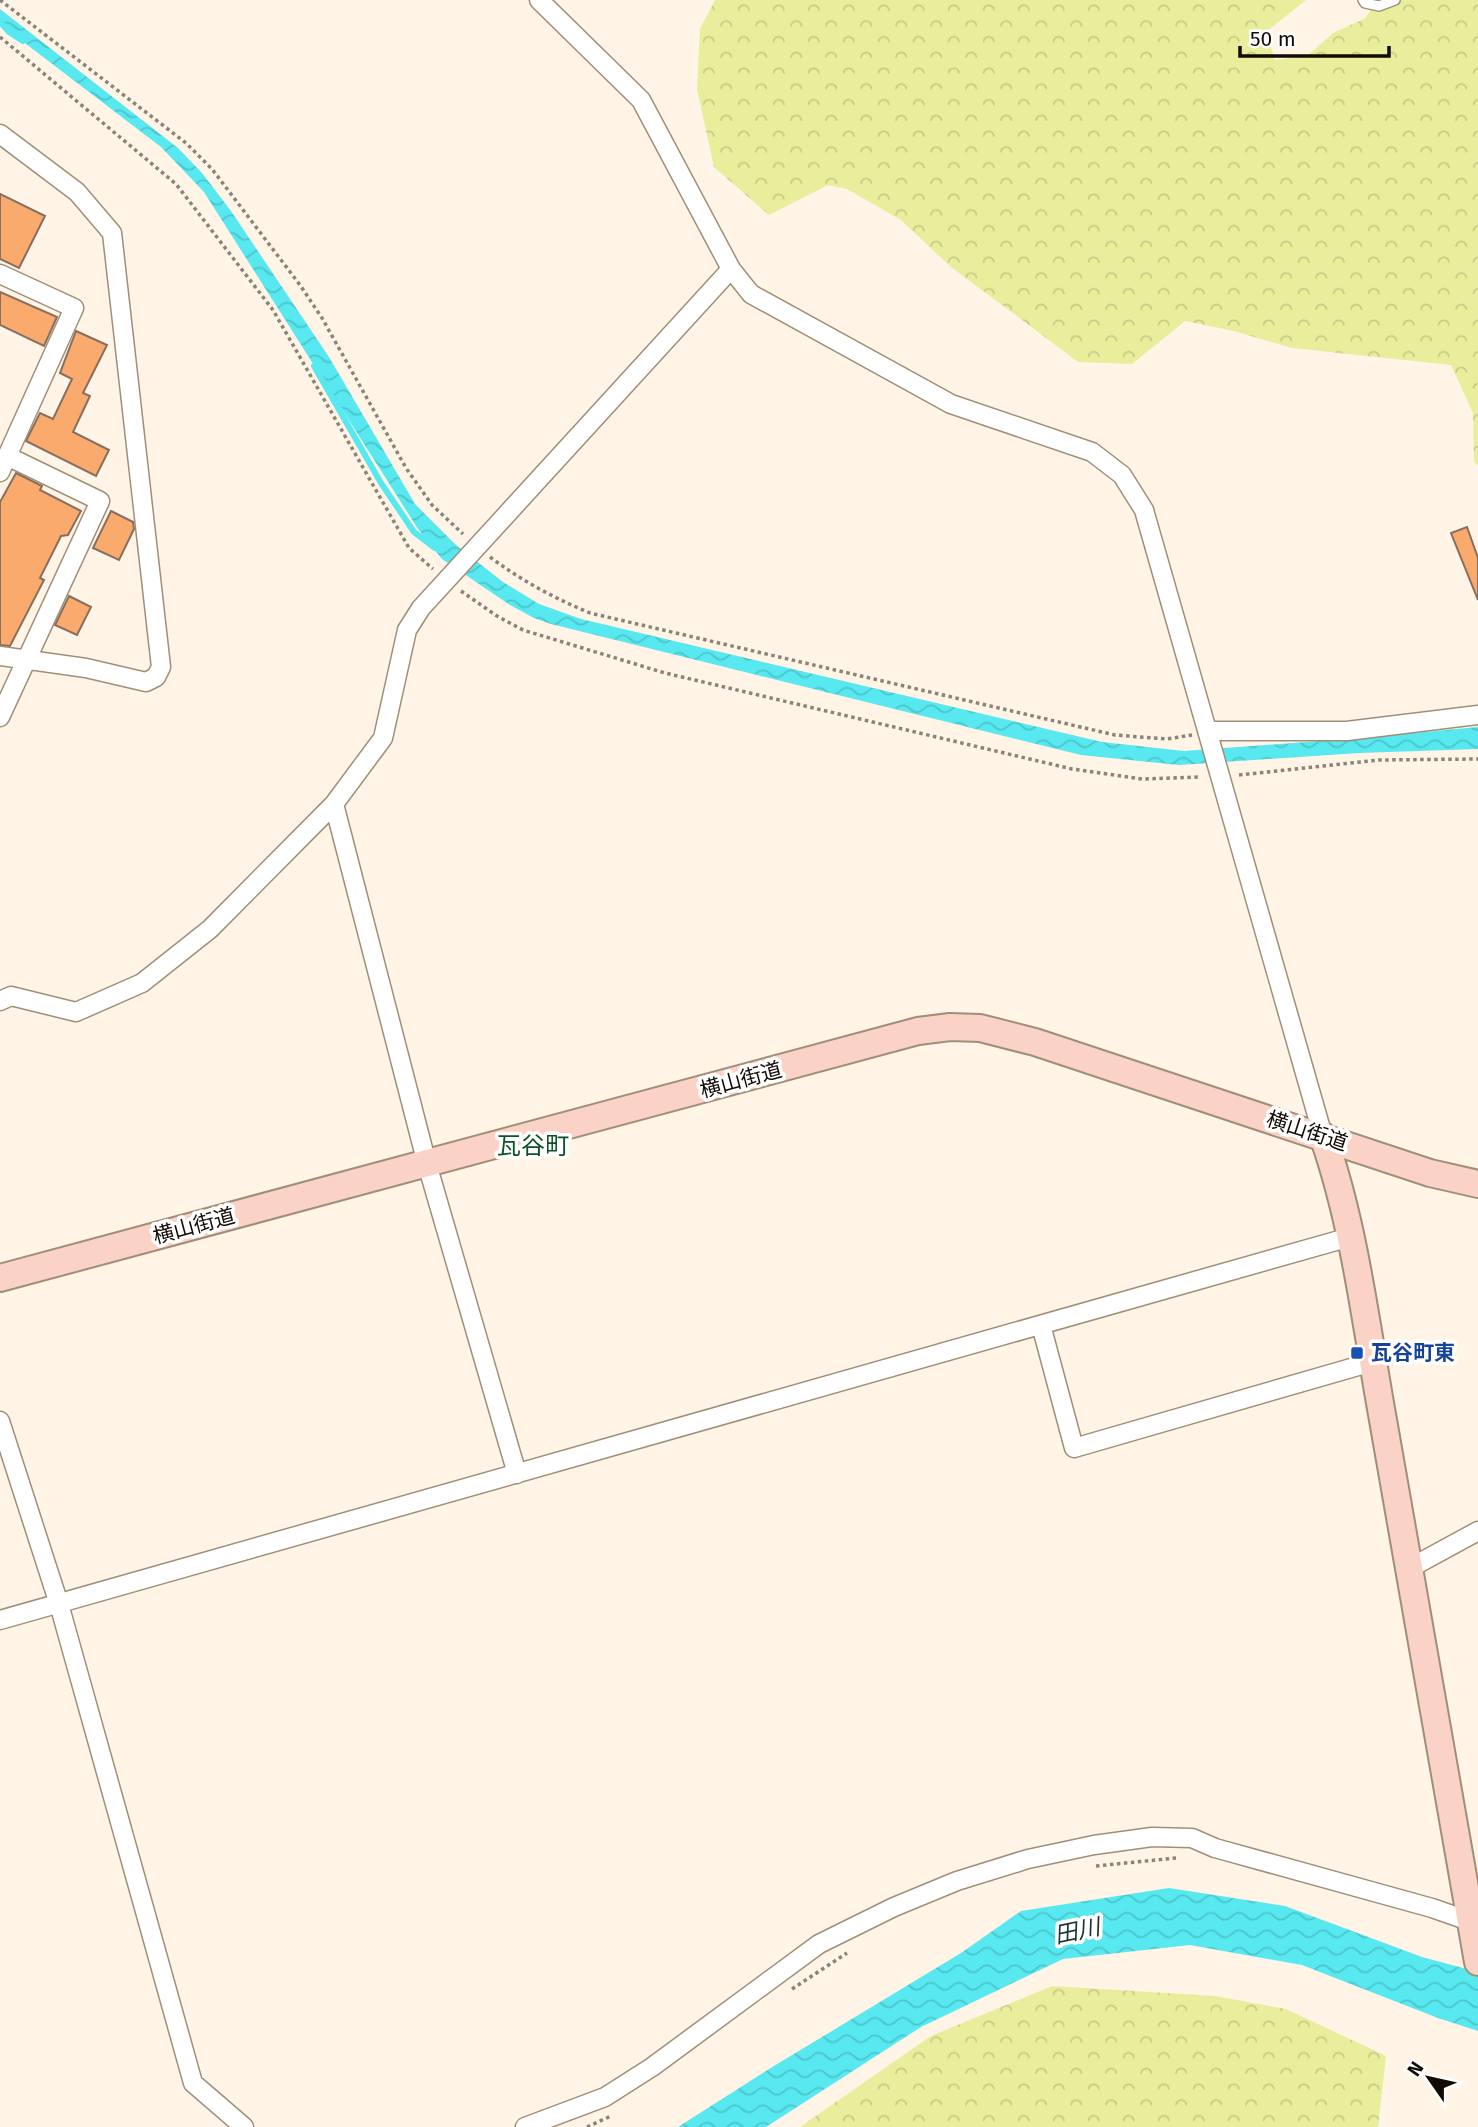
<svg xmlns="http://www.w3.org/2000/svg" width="1478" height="2127" font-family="'Fira Sans','Noto Sans JP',sans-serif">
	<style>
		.forest { fill: url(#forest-crowns) }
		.water { fill: url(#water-waves) }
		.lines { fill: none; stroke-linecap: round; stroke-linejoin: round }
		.stream { stroke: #57e8f0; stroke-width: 6 }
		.building { fill: #fbaa6e; stroke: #866f5f; stroke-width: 2 }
		.lane-casing { stroke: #9f8f78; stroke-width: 12 }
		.street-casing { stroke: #9f8f78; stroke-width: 21 }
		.secondary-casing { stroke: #9f8f78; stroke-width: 30 }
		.path { stroke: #8c8378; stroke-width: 3.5; stroke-dasharray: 3.5 3.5; stroke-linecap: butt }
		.lane { stroke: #fff; stroke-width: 9 }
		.street { stroke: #fff; stroke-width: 18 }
		.secondary { stroke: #fad2c6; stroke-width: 26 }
		.transit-dot { fill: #1a4fb4; stroke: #fff; stroke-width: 2.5 }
		.labels { text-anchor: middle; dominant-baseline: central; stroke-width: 7; stroke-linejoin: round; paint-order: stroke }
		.street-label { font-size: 21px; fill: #110b04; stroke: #fff }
		.transit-label { font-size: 21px; font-weight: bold; fill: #164399; stroke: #fff; text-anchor: start }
		.water-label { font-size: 23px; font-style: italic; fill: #1a3334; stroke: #fff }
		.quarter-label { font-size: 24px; fill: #0c5225; stroke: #fff }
	</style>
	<defs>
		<pattern id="forest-crowns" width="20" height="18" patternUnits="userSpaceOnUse" patternTransform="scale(1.75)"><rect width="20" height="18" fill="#e9ee9c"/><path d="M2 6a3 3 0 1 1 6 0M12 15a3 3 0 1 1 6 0" fill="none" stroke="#c7cb85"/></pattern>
		<pattern id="water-waves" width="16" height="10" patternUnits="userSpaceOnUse" patternTransform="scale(1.75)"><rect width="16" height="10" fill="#57e8f0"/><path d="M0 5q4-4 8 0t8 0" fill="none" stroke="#4bc6cc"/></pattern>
	</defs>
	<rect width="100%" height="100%" fill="#fff4e5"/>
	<path class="forest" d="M 715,0 L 1306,0 L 1266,32 L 1275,60 L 1307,56 L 1333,33 L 1366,18 L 1376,0 L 1478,0 L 1478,466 L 1474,462 L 1473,413 L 1451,365 L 1292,348 L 1234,331 L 1185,321 L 1132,364 L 1078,362 L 951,267 L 901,220 L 847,189 L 828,185 L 769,215 L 714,167 L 697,89 L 700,29 Z
		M 1052,1986 L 1215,1996 L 1286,2009 L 1386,2056 L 1378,2127 L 800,2127 L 931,2036 Z"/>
	<path class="water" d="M 0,9 L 178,148 L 202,173 L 231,211 L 329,357 L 415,504 L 456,545 L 503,582 L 539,604 L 581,619 L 1102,742 L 1184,751 L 1360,738 L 1478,727 L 1478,749 L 1359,753 L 1179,765 L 1081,755 L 551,624 L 534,618 L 510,605 L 442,559 L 418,529 L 204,192 L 161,147 L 0,24 Z
		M 1169,1888 L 1285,1906 L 1422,1957 L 1478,1972 L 1478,2031 L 1438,2018 L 1302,1965 L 1190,1945 L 1063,1959 L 921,2027 L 766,2127 L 678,2127 L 769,2069 L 961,1953 L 1021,1911 Z"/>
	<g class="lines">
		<path class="stream" d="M 0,22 L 9,32 L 23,41
			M 314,366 L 381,483 L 414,532 L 435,548"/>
	</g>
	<path class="building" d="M 0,194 L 45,216 L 19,268 L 0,259 Z
		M 0,292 L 57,317 L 44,346 L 0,325 Z
		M 76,331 L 107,345 L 83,393 L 90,396 L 73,432 L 109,450 L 96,476 L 26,441 L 40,413 L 53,419 L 72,379 L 60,373 Z
		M 16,473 L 42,486 L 40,490 L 81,511 L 68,535 L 61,536 L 40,578 L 44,580 L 10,646 L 0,645 L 0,502 Z
		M 111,511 L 133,522 L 134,529 L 119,560 L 93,548 Z
		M 1467,527 L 1478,558 L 1478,600 L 1451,533 Z
		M 69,596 L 91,607 L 77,635 L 55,625 Z"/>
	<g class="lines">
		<defs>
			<path id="lane" d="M 1363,0 L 1365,3 L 1379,6 L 1395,0"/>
			<path id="street" d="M 539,0 L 641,100 L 731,269 L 751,294 L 951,404 L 1092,452 L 1122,475 L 1144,510 L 1323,1136
				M 0,134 L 77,192 L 112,233 L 161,667 L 156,677 L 146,682 L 86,668 L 0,656
				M 0,274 L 74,308 L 0,472
				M 0,717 L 100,501 L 7,456
				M 1207,731 L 1347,731 L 1478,715
				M 334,804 L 427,1164 L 517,1474
				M 0,1001 L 11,996 L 76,1012 L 142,983 L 210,929 L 334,804 L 383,738 L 407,630 L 421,608 L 731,269
				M 1041,1325 L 1074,1448 L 1372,1362
				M 0,1421 L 59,1604 L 193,2083 L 244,2127
				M 1410,1568 L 1478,1531
				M 0,1620 L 1350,1237
				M 525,2127 L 605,2097 L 652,2067 L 819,1944 L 894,1907 L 957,1881 L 1028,1859 L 1094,1845 L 1152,1837 L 1192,1838 L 1215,1848 L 1432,1908 L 1478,1924"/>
			<path id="secondary" d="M 1323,1136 C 1355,1227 1366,1326 1383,1420 C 1416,1601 1447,1782 1478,1962
				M 0,1278 L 918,1031 L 950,1027 L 980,1028 L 1035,1042 L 1430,1173 L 1478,1184"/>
		</defs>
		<use href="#lane" class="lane-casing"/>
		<use href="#street" class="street-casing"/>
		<use href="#secondary" class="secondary-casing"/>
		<path class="path" d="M 0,0 L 186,143 L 212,169 L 300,285 L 322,318 L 406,468 L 432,505 L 463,534
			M 0,37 L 176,184 L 273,310 L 409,548 L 433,569
			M 490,557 C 522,581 554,598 590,613 L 1115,735 L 1167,739 L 1192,735
			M 461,591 L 497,616 L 523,630 L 665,673 L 1072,769 L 1142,779 L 1200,777
			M 1239,775 L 1379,760 L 1478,759
			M 1096,1866 L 1176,1858
			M 792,1989 L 847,1953
			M 587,2127 L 611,2116"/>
		<use href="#lane" class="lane"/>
		<use href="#street" class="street"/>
		<use href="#secondary" class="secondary"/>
	</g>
	<rect class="transit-dot" x="1350" y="1346" width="14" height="14" rx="3.5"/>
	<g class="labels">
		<g class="street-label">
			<text transform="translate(741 1080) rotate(-15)">横山街道</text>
			<text transform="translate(1307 1131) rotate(18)">横山街道</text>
			<text transform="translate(194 1226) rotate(-15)">横山街道</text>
		</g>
		<g class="transit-label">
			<text x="1371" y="1353">瓦谷町東</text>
		</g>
		<g class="water-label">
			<text transform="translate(1077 1931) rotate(-12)">田川</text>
		</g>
		<g class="quarter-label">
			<text x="533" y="1146">瓦谷町</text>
		</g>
	</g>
	<g transform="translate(1429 2078) rotate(304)" stroke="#ffffff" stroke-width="5" paint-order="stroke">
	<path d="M0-5L12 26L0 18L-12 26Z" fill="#110b04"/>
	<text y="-10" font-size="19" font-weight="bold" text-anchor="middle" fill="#110b04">N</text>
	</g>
	<path d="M1240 46v10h149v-10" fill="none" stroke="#110b04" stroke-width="3.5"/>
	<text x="1250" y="46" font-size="21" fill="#110b04" stroke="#ffffff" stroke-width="5" paint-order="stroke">50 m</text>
</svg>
